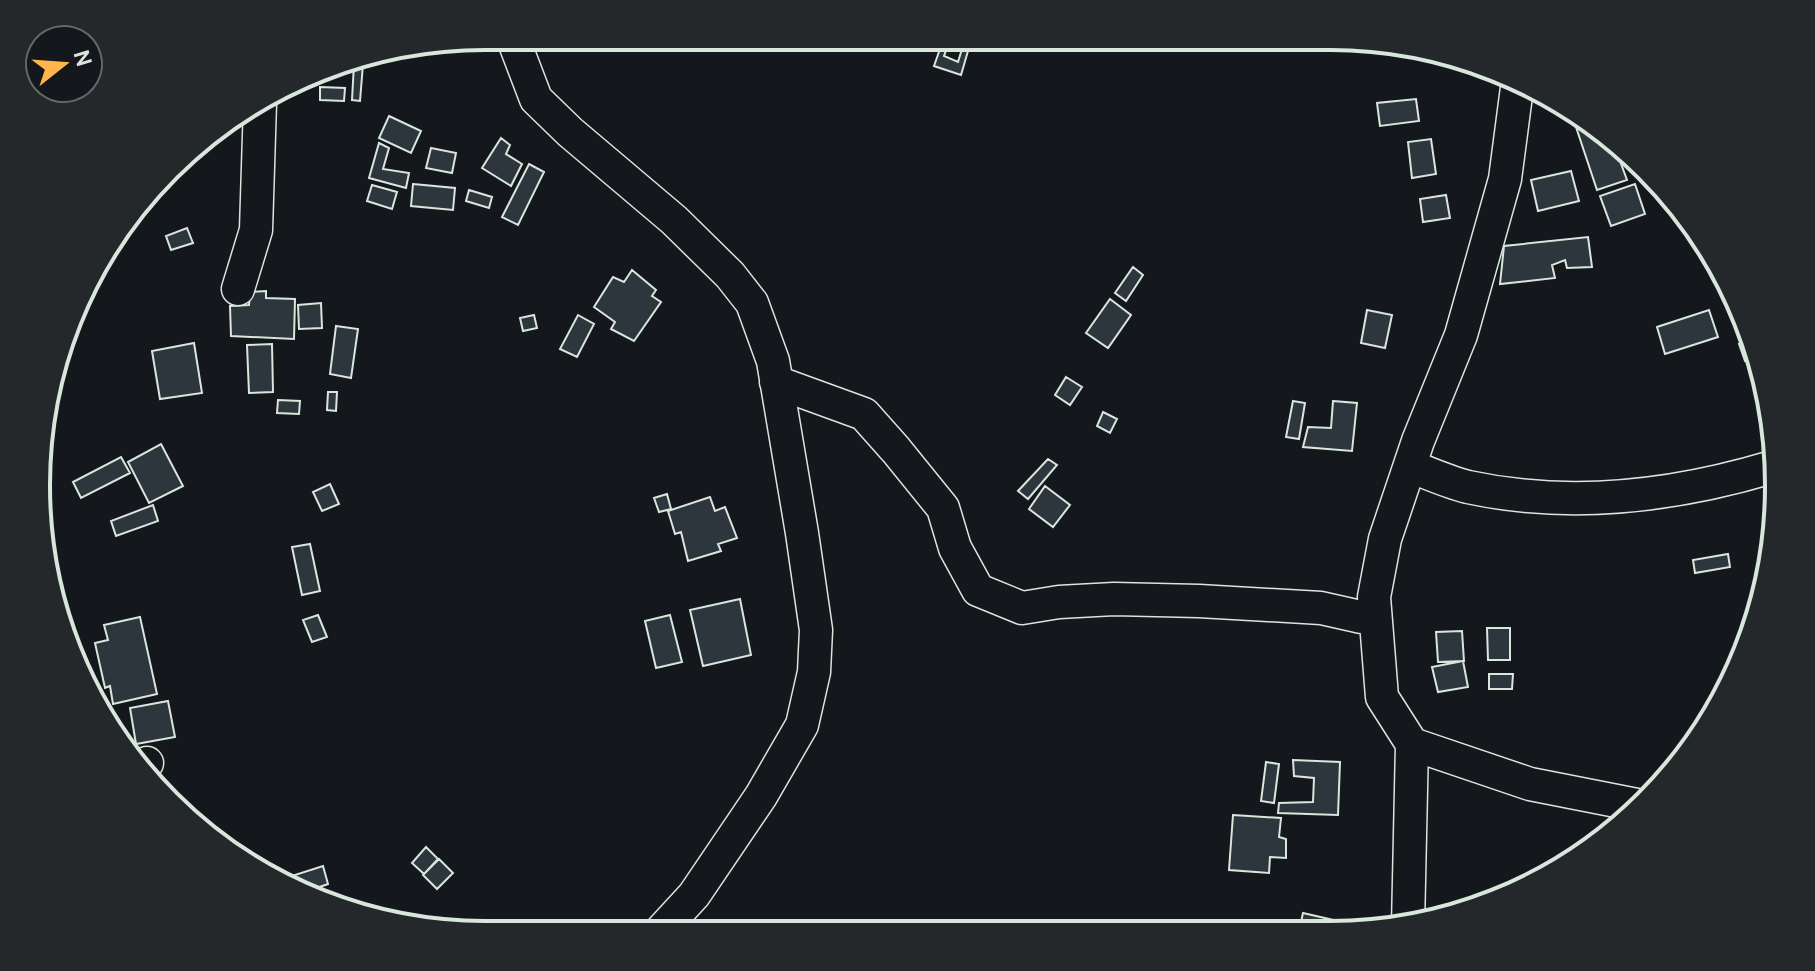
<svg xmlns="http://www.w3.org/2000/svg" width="1815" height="971" font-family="Cabin,sans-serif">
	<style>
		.building { fill: #2c363c; stroke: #d8e6dc; stroke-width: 2 }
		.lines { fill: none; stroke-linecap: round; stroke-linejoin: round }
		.minor-casing { stroke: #d8e6dc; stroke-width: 35 }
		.minor { stroke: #14181c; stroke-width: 32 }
		.rim { fill: none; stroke: #d8e6dc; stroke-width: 4 }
	</style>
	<rect width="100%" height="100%" fill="#14181c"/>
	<path class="building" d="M 943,36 L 975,37 L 969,49 Z
		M 941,46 L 947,48 L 944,56 L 958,62 L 962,49 L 968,51 L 961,75 L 934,66 Z
		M 354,64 L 363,64 L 360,101 L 352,100 Z
		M 320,87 L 345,88 L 344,101 L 320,100 Z
		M 1416,99 L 1419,121 L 1380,126 L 1377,103 Z
		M 1572,115 L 1616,150 L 1627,180 L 1597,190 Z
		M 389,116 L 421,131 L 411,153 L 379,138 Z
		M 501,138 L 510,145 L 506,154 L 522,164 L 511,186 L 482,168 Z
		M 1431,139 L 1436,174 L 1412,178 L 1408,142 Z
		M 379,143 L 389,148 L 383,169 L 409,173 L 406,188 L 369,178 Z
		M 431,148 L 456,153 L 452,173 L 426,168 Z
		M 529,164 L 544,172 L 518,225 L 502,217 Z
		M 1571,171 L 1579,201 L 1538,211 L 1531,180 Z
		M 413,184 L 455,188 L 453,210 L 411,206 Z
		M 1635,184 L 1645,214 L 1611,226 L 1600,196 Z
		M 372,185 L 397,192 L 392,209 L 367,201 Z
		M 469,190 L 492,197 L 489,208 L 466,201 Z
		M 1446,195 L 1450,218 L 1423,222 L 1420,199 Z
		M 187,228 L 193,243 L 171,250 L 166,236 Z
		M 1588,237 L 1592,267 L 1567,268 L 1565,260 L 1552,265 L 1555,278 L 1500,284 L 1504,246 Z
		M 1133,267 L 1143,275 L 1126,301 L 1115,293 Z
		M 632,270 L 656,290 L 652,296 L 661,302 L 634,341 L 611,329 L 615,322 L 594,307 L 613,277 L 624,282 Z
		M 266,291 L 266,298 L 295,299 L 294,339 L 231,336 L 230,306 L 249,305 L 250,292 Z
		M 1110,299 L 1131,315 L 1108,348 L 1086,333 Z
		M 321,303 L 322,328 L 299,329 L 298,305 Z
		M 1367,310 L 1392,315 L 1385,348 L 1361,343 Z
		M 1709,310 L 1718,337 L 1665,354 L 1657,327 Z
		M 534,315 L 537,328 L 523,331 L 520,318 Z
		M 578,315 L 594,324 L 577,357 L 560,349 Z
		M 336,326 L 358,329 L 351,378 L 330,374 Z
		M 1754,339 L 1757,356 L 1745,361 L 1739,344 Z
		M 194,343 L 202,393 L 160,399 L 152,351 Z
		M 272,344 L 273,392 L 249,393 L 247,345 Z
		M 1066,377 L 1082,387 L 1070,405 L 1055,395 Z
		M 328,392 L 337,392 L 336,411 L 327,410 Z
		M 278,400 L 300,401 L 299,414 L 277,413 Z
		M 1293,401 L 1305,403 L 1299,439 L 1286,437 Z
		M 1333,401 L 1357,403 L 1352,451 L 1303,447 L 1308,427 L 1331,428 Z
		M 1103,412 L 1117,419 L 1110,433 L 1097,426 Z
		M 161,444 L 183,486 L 149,503 L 128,462 Z
		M 121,457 L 130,473 L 81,498 L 73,482 Z
		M 1048,459 L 1057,465 L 1028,499 L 1018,491 Z
		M 330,484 L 339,504 L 322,511 L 313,492 Z
		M 1045,486 L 1070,505 L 1053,527 L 1029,509 Z
		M 667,494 L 671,509 L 659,512 L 654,498 Z
		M 710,497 L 715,511 L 725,507 L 737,538 L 718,544 L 721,551 L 688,561 L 681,532 L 675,534 L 668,511 Z
		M 153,505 L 158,521 L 116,536 L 111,521 Z
		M 310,544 L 320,591 L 302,595 L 292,547 Z
		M 1728,554 L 1730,567 L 1695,573 L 1693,560 Z
		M 740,599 L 751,655 L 703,666 L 690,610 Z
		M 318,615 L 327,637 L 312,642 L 303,620 Z
		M 670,615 L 682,662 L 656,668 L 645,621 Z
		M 140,617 L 157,694 L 113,704 L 110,686 L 105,688 L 95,643 L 108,640 L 104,625 Z
		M 1487,628 L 1510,628 L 1510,660 L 1488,660 Z
		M 1462,631 L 1464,661 L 1438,662 L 1436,632 Z
		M 1463,661 L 1468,687 L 1438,692 L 1432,667 Z
		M 1489,674 L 1513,674 L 1512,689 L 1489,689 Z
		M 168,701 L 175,737 L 136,744 L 130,708 Z
		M 1293,760 L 1340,762 L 1338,815 L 1278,813 L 1279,803 L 1313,802 L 1314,778 L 1294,776 Z
		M 1266,762 L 1279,764 L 1274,803 L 1261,801 Z
		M 1233,815 L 1281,818 L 1279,837 L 1286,839 L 1286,858 L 1270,857 L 1269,873 L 1229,870 Z
		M 426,847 L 438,859 L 424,874 L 412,863 Z
		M 439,859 L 453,873 L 437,889 L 423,875 Z
		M 323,866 L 328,884 L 302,893 L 286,888 L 276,881 Z
		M 1303,913 L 1338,921 L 1335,931 L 1299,931 Z"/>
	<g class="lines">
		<defs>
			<path id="minor" d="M 512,36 L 536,99 L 570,132 L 674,220 L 730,275 L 752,303 L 773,361 L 802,533 L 816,630 L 814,672 L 802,725 L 761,796 L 694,895 L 659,933
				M 238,289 L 256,230 L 260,103
				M 776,382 L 864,414 L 896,450 L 943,508 L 955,548 L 978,590 L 1022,608 L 1059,602 L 1114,599 L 1199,601 L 1321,608 L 1361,617 L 1375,616
				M 1410,466 C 1428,473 1448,482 1468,487 C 1570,509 1672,497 1772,467
				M 1412,744 L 1530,784 L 1642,806
				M 140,770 L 147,763
				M 1408,926 L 1412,744 L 1382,697 L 1374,597 L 1385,539 L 1418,441 L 1461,335 L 1505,179 L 1518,80"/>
		</defs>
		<use href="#minor" class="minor-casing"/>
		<use href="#minor" class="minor"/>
	</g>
	<path d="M0 0H1815V971H0ZM485 50H1330A435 435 0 0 1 1765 485V486A435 435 0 0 1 1330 921H485A435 435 0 0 1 50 486V485A435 435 0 0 1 485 50Z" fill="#24282b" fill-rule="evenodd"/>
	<path class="rim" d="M485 50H1330A435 435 0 0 1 1765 485V486A435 435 0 0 1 1330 921H485A435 435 0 0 1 50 486V485A435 435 0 0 1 485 50Z"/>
	<g transform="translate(64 64) rotate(73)"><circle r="38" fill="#14181c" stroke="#626a69" stroke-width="2"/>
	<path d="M0-6L14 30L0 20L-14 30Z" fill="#ffb74d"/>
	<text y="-12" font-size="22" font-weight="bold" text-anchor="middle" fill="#d8e6dc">N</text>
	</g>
</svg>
